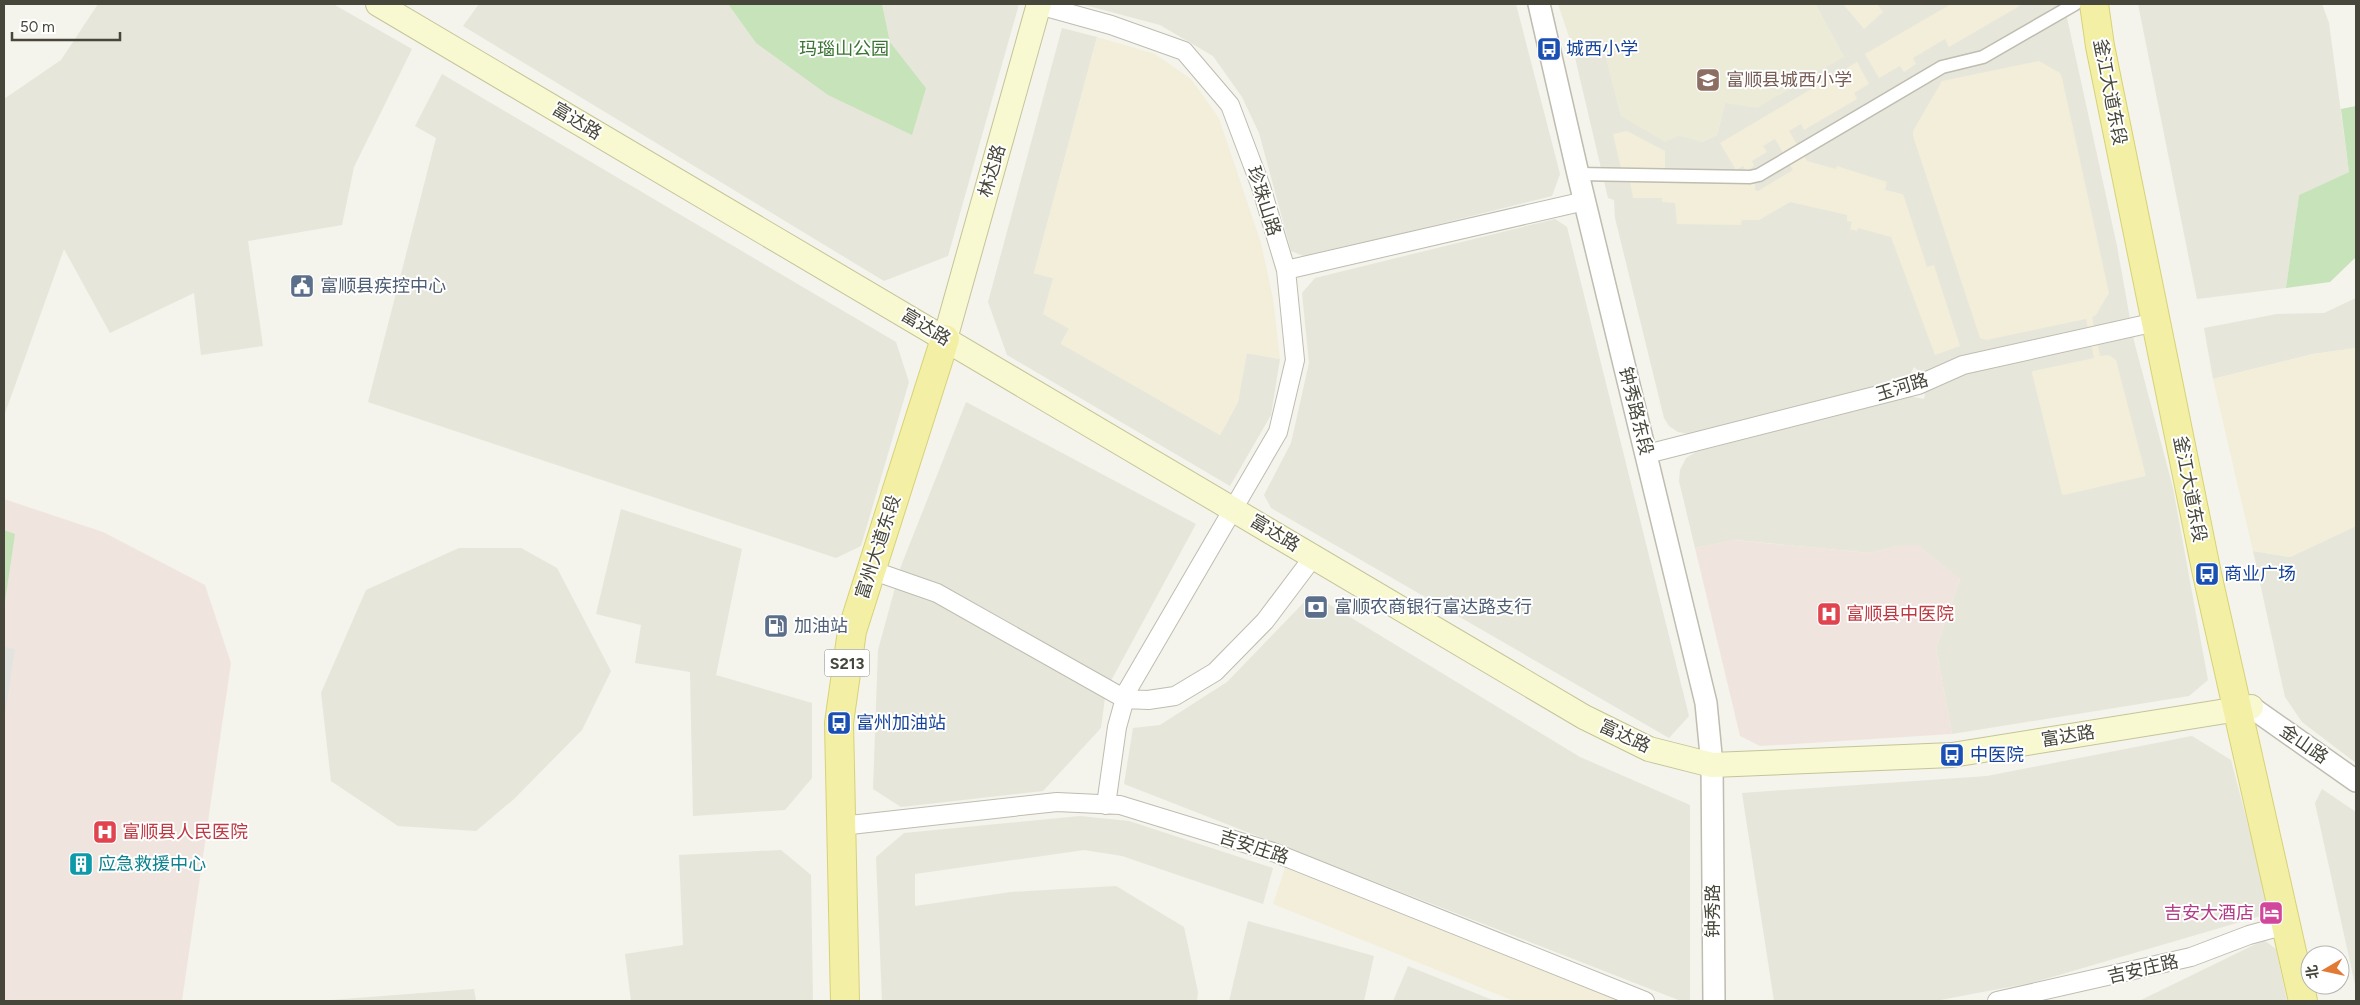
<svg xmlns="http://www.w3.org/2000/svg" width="2360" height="1005" font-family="Figtree,'Noto Sans SC',sans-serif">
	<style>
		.residential { fill: #e7e6da }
		.commercial { fill: #f3eeda }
		.education { fill: #ebebd7 }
		.medical { fill: #f0e5de }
		.green { fill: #c6e3b9 }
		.parking { fill: #e3e3df }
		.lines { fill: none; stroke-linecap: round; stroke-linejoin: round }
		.pedestrian-casing { stroke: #bfbdaf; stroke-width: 15 }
		.minor-casing { stroke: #bfbdaf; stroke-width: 20 }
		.tertiary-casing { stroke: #bfbdaf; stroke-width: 24 }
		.secondary-casing { stroke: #c5c499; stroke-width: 26 }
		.primary-casing { stroke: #d7d276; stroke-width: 30 }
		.pedestrian { stroke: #fff; stroke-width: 12 }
		.minor { stroke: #fff; stroke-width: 18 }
		.tertiary { stroke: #fff; stroke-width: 21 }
		.secondary { stroke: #f9f9d1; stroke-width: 24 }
		.primary { stroke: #f3f0a5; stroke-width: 28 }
		.labels { text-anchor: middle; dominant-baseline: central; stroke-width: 4; stroke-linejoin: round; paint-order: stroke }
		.shield { fill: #fff; stroke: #7e7e75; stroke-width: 1 }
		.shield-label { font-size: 16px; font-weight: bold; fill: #47463a }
		.park-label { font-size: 18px; fill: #3b7333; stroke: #fff }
		.transit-label { font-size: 18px; fill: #164399; stroke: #fff; text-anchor: start }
		.education-label { font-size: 18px; fill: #785e54; stroke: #fff; text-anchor: start }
		.street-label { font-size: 18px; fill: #47463a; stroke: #fff }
		.service-label { font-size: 18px; fill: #4e5e75; stroke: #fff; text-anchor: start }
		.health-label { font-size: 18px; fill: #be3a42; stroke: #fff; text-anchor: start }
		.culture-label { font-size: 18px; fill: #0d838f; stroke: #fff; text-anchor: start }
		.hotel-label { font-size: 18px; fill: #b23c85; stroke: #fff; text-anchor: end }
	</style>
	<rect width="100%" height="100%" fill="#f4f3ec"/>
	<path class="residential" d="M 98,4 L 333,4 L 412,49 L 354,167 L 342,225 L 248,241 L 263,346 L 201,355 L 194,293 L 110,333 L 64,249 L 4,416 L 4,99 L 61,60 Z
		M 479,4 L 728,4 L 756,43 L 926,88 L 890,42 L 882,4 L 1019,4 L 948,256 L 884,281 L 463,26 Z
		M 1081,4 L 1516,4 L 1560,174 L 1552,196 L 1306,257 L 1291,251 L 1259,133 L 1242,97 L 1213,56 L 1160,25 Z
		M 1815,4 L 2064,4 L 2117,246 L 2134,341 L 2173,488 L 2208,680 L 2189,696 L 1952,734 L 1936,648 L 1960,579 L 1897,546 L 1870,553 L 1735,540 L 1695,548 L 1679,481 L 1680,470 L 1686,458 L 1696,452 L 1909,396 L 1924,399 L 1928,379 L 1914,367 L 1910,375 L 1905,379 L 1689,434 L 1678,432 L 1669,426 L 1664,418 L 1615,218 L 1614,200 L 1608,198 L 1573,49 L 1602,41 L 1621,116 L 1702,142 L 1717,135 L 1725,103 L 1844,57 Z
		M 2138,4 L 2322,4 L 2329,23 L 2349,172 L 2299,195 L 2286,288 L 2197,299 Z
		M 1062,28 L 1097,37 L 1034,273 L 1053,278 L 1069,329 L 1061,343 L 1220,435 L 1238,402 L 1246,353 L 1280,359 L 1271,415 L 1230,486 L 1007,355 L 988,302 Z
		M 442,74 L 896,342 L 909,382 L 861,546 L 836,558 L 368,402 L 436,138 L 415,126 Z
		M 1555,219 L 1567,227 L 1689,716 L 1669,738 L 1271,508 L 1264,495 L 1291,443 L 1309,363 L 1302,293 L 1315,278 Z
		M 2356,298 L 2356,348 L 2313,354 L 2213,379 L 2204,328 L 2277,314 L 2324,313 Z
		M 966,402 L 1196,524 L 1106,690 L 1101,728 L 1043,791 L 901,807 L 873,789 L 878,650 L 901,566 Z
		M 621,509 L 742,549 L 716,675 L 812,703 L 812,778 L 785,810 L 693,816 L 690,672 L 635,663 L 641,625 L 596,614 Z
		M 2356,526 L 2356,763 L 2302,722 L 2285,697 L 2253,551 L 2290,557 Z
		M 459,548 L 521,548 L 557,568 L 611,671 L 582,730 L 514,799 L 476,831 L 398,826 L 331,781 L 321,693 L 366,590 Z
		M 1312,594 L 1580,757 L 1690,805 L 1690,1001 L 1681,1001 L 1124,784 L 1133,728 L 1160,725 L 1227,682 Z
		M 2192,736 L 2231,760 L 2271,913 L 2035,982 L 1935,1001 L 1774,1001 L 1742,793 L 1987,776 Z
		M 2322,789 L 2356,812 L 2356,989 L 2315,803 Z
		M 1080,816 L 1129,821 L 1273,868 L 1263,904 L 1122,856 L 1084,850 L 915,874 L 915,906 L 1011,892 L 1116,886 L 1184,927 L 1198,992 L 1197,1001 L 882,1001 L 876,857 L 904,833 Z
		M 781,850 L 811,875 L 813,1001 L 631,1001 L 625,954 L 683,945 L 679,855 Z
		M 1248,921 L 1374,956 L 1364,1001 L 1229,1001 Z
		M 2264,940 L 2276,949 L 2287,1001 L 2139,1001 Z
		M 1408,966 L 1495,1001 L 1393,1001 Z
		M 474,989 L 476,1001 L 318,1001 Z"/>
	<path class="commercial" d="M 1843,4 L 1877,4 L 1883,12 L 1864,29 Z
		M 1951,4 L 2023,4 L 1949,47 L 1945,39 L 1913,58 L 1916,64 L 1904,72 L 1900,66 L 1879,78 L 1865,54 Z
		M 1097,37 L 1155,54 L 1191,79 L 1219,118 L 1261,243 L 1273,298 L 1280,359 L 1247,353 L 1238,402 L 1220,435 L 1061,344 L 1069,329 L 1043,314 L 1053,278 L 1034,273 Z
		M 2039,61 L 2060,73 L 2062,78 L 2109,293 L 2096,315 L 2092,317 L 2100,356 L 2109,355 L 2116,360 L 2146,476 L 2064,495 L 2062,494 L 2032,373 L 2033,371 L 2094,358 L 2086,319 L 1986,340 L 1980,338 L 1913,136 L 1913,131 L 1942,81 Z
		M 1857,62 L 1869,84 L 1854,93 L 1857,99 L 1804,130 L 1801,124 L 1789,131 L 1807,161 L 1836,169 L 1837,166 L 1887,182 L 1885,190 L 1903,194 L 1927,267 L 1934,265 L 1960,346 L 1935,355 L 1891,237 L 1858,228 L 1857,231 L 1850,229 L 1852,222 L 1847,221 L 1847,215 L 1790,202 L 1759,220 L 1742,220 L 1741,225 L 1677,224 L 1675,203 L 1662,202 L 1662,198 L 1633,198 L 1630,182 L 1755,184 L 1755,190 L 1758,191 L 1793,170 L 1775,139 L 1763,146 L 1767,152 L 1752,161 L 1754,166 L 1746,171 L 1743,166 L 1736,170 L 1720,143 Z
		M 1627,131 L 1665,151 L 1665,169 L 1621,168 L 1613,134 Z
		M 2356,348 L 2356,526 L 2290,557 L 2253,551 L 2213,379 L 2313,354 Z
		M 1285,868 L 1619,1001 L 1514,1001 L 1273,904 Z"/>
	<path class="education" d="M 1558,4 L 1815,4 L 1844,57 L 1757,108 L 1725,103 L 1717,135 L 1702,142 L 1679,136 L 1665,142 L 1621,116 L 1602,42 L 1573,49 Z"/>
	<path class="medical" d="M 4,499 L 103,532 L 205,585 L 231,663 L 182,1001 L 4,1001 Z
		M 1734,540 L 1870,553 L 1897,546 L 1918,545 L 1960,579 L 1936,648 L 1952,734 L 1760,746 L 1740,736 L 1695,548 Z"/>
	<path class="green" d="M 728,4 L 882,4 L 890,42 L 926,88 L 912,135 L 828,95 L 756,43 Z
		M 2356,106 L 2356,257 L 2330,282 L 2286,288 L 2299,195 L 2349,172 L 2341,109 Z
		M 4,530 L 15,534 L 4,608 Z"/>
	<path class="parking" d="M 4,647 L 15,649 L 4,722 Z"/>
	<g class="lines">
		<defs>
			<path id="pedestrian" d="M 1578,174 L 1750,177 L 1759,175 L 1942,67 L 1983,57 L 2075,4"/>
			<path id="minor" d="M 1039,5 L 1111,25 L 1184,51 L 1230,105 L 1261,187 L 1286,270 L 1295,360 L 1278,432 L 1127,691 L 1117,727 L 1106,805
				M 1286,270 L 1585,201
				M 1647,454 L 1918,385 L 1963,365 L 2156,322
				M 871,570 L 937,593 L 1125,699 L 1148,700 L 1175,696 L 1215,672 L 1265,621 L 1314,556
				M 841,826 L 1057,802 L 1120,805 L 1273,852 L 1645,1001
				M 1997,1001 L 2191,957 L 2249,935 L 2286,925"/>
			<path id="tertiary" d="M 1539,4 L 1578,174 L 1706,703 L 1712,765 L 1714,1001
				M 2251,707 L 2356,781"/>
			<path id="secondary" d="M 378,4 L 1584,717 L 1649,749 L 1712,765 L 1952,755 L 2251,707
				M 945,339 L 1039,4"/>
			<path id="primary" d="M 2094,4 L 2100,46 L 2207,574 L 2303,1001
				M 845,1001 L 839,723 L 852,631 L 945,339"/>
		</defs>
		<use href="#pedestrian" class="pedestrian-casing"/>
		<use href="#minor" class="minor-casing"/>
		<use href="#tertiary" class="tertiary-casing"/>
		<use href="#secondary" class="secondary-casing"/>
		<use href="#primary" class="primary-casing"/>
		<use href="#pedestrian" class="pedestrian"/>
		<use href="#minor" class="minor"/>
		<use href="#tertiary" class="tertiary"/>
		<use href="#secondary" class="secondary"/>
		<use href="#primary" class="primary"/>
	</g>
	<defs>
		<symbol id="bus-square" viewBox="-11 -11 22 22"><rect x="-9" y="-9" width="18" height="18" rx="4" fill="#1a4fb4" stroke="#fff"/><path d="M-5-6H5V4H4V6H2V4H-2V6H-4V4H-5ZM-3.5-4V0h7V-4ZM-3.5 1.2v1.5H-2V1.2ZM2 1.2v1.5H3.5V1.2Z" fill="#fff"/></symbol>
		<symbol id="school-square" viewBox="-11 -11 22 22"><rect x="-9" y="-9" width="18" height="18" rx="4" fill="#8d6e63" stroke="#fff"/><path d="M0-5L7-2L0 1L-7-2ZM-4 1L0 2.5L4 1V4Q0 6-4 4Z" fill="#fff"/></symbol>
		<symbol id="civic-square" viewBox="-11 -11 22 22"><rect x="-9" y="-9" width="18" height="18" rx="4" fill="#5c6f8a" stroke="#fff"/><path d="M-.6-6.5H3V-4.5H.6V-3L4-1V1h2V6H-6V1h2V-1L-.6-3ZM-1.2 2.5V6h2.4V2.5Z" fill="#fff"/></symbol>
		<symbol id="bank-square" viewBox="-11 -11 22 22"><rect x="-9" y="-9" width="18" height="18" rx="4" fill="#5c6f8a" stroke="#fff"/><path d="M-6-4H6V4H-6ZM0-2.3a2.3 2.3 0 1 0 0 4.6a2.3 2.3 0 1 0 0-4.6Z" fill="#fff"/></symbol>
		<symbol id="hospital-square" viewBox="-11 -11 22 22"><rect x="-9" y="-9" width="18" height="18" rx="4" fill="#e0444e" stroke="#fff"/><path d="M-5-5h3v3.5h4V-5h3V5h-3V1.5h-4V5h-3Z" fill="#fff"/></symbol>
		<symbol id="fuel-square" viewBox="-11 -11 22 22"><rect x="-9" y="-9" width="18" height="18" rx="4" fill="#5c6f8a" stroke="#fff"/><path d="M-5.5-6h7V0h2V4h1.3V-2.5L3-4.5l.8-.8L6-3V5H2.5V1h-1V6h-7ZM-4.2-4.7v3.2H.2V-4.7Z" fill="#fff"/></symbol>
		<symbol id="building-square" viewBox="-11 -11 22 22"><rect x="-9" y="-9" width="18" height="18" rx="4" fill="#0f9aa8" stroke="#fff"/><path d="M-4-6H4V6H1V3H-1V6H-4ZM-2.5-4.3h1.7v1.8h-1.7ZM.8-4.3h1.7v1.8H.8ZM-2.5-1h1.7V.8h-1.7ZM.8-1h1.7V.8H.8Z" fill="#fff"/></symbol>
		<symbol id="hotel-square" viewBox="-11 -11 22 22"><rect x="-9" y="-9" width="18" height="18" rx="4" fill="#d1479c" stroke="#fff"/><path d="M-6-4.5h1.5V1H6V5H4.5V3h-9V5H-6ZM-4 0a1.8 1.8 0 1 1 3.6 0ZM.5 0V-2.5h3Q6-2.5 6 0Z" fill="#fff"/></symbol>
	</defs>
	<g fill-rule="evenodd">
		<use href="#bus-square" x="1535" y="35" width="28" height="28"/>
		<use href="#school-square" x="1694" y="66" width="28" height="28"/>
		<use href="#civic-square" x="288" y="272" width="28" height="28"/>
		<use href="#bus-square" x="2193" y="560" width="28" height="28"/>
		<use href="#bank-square" x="1302" y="593" width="28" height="28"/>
		<use href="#hospital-square" x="1815" y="600" width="28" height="28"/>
		<use href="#fuel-square" x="762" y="612" width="28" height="28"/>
		<use href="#bus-square" x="825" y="709" width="28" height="28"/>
		<use href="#bus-square" x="1938" y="741" width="28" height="28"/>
		<use href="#hospital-square" x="91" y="818" width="28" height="28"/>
		<use href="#building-square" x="67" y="850" width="28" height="28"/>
		<use href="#hotel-square" x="2257" y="899" width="28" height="28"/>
	</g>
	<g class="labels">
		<rect class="shield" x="824.5" y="649.5" width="45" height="27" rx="4"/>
		<g class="shield-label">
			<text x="847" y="663">S213</text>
		</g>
		<g class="park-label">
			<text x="844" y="49">玛瑙山公园</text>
		</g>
		<g class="transit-label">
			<text x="1566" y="49">城西小学</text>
			<text x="2224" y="574">商业广场</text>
			<text x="856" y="723">富州加油站</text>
			<text x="1970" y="755">中医院</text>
		</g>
		<g class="education-label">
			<text x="1726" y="80">富顺县城西小学</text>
		</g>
		<g class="street-label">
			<text transform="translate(2110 92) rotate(79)">釜江大道东段</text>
			<text transform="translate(577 121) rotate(31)">富达路</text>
			<text transform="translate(992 171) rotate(-74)">林达路</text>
			<text transform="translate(1264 201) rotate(72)">珍珠山路</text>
			<text transform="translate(926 327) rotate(31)">富达路</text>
			<text transform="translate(1902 387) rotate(-17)">玉河路</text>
			<text transform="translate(1636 411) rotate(76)">钟秀路东段</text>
			<text transform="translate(2190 489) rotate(79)">釜江大道东段</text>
			<text transform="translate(1275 533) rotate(31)">富达路</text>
			<text transform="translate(878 547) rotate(-72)">富州大道东段</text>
			<text transform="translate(1625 736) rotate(25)">富达路</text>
			<text transform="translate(2068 736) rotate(-9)">富达路</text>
			<text transform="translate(2304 744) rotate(35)">金山路</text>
			<text transform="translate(1254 847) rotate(18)">吉安庄路</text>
			<text transform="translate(1713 911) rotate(-90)">钟秀路</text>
			<text transform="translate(2143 969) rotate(-13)">吉安庄路</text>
		</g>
		<g class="service-label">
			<text x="320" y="286">富顺县疾控中心</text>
			<text x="1334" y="607">富顺农商银行富达路支行</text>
			<text x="794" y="626">加油站</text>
		</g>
		<g class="health-label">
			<text x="1846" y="614">富顺县中医院</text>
			<text x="122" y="832">富顺县人民医院</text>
		</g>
		<g class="culture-label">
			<text x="98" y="864">应急救援中心</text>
		</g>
		<g class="hotel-label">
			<text x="2254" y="913">吉安大酒店</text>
		</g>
	</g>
	<rect width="2360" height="1005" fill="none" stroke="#47463a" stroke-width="10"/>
	<g transform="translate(2325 970) rotate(261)"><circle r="24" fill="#ffffff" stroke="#b5b5b0"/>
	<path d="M0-4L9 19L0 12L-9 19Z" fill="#e27a35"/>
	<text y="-8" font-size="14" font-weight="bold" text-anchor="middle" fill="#47463a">北</text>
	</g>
	<path d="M12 32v8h108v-8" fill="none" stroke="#47463a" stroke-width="2.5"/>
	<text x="20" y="32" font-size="15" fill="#47463a" stroke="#ffffff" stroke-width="4" paint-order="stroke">50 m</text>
</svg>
